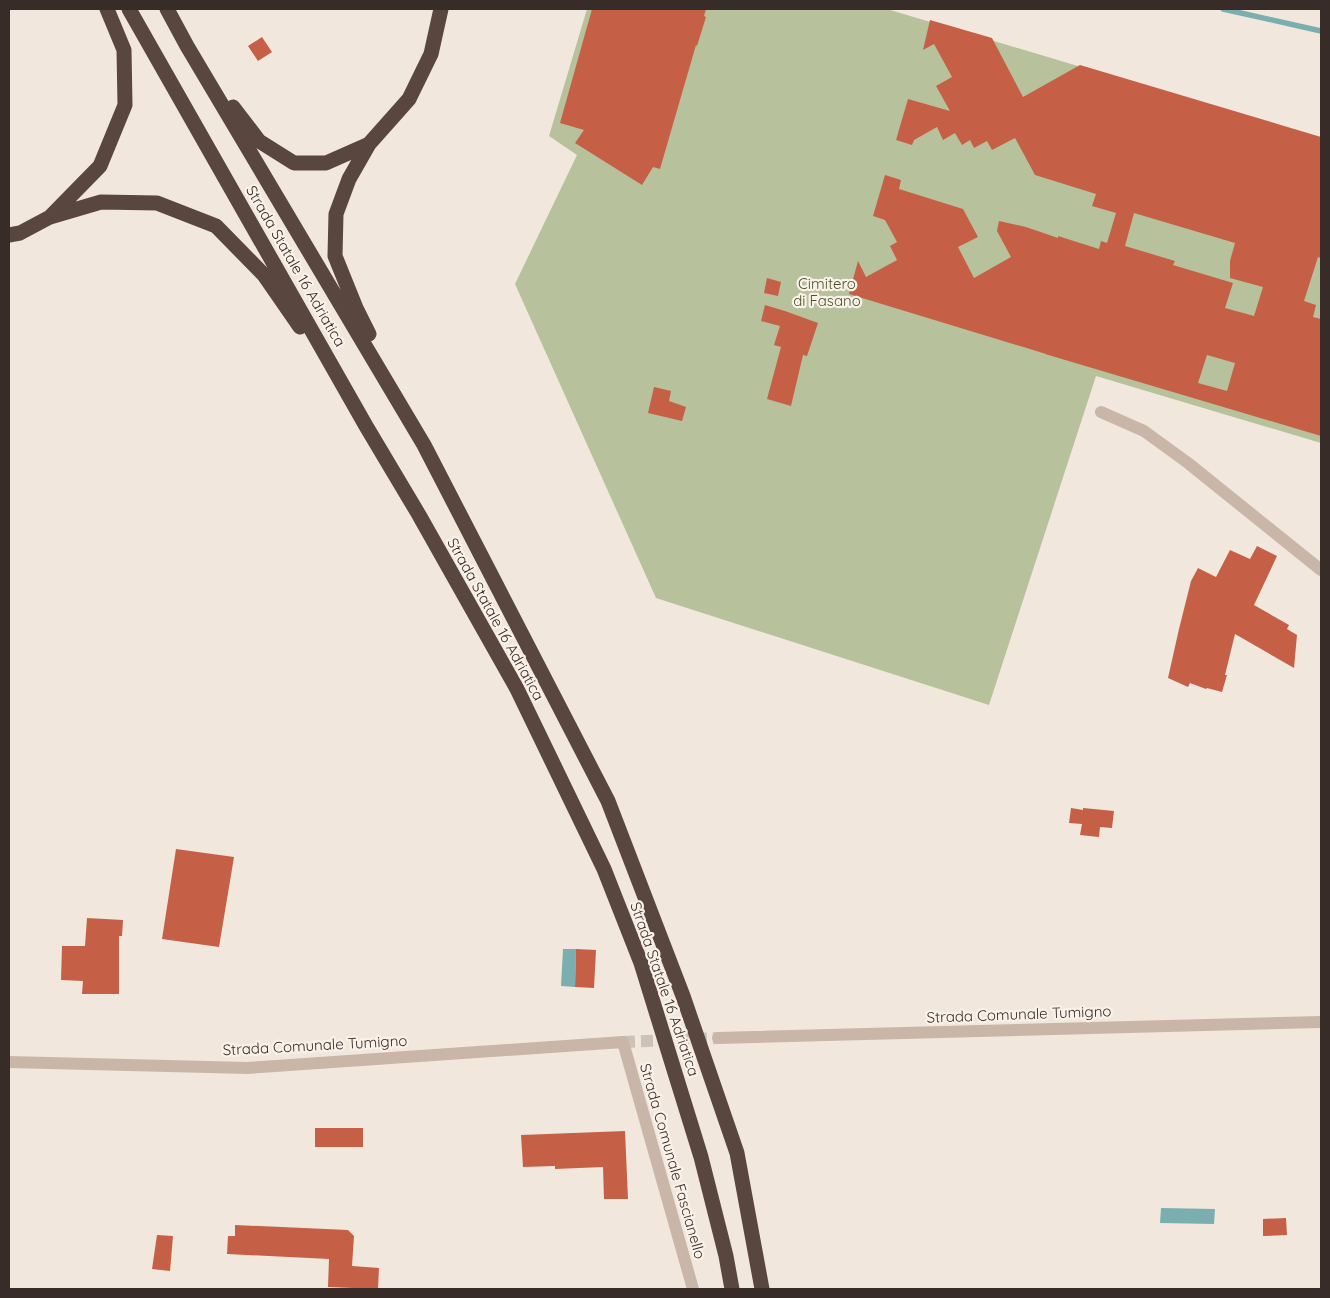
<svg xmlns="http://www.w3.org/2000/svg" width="1330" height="1298" font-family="Quicksand,sans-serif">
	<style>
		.green { fill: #b7c19c }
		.water { fill: #7bafaf }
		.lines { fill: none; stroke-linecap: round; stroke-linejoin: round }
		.stream { stroke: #7bafaf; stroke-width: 5.5 }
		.building { fill: #c56047; fill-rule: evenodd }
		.minor-tunnel { stroke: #cdc2b8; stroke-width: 12; stroke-dasharray: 12 6; stroke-linecap: butt }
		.minor { stroke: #cab6a8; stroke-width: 12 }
		.highway { stroke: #58463f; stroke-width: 15 }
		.labels { text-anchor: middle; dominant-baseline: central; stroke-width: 4.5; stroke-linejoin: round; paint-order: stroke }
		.street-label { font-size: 15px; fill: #372c28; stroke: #faf1e9 }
		.park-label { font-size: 15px; fill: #48552c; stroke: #faf1e9 }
	</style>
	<rect width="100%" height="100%" fill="#f2e7dc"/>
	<path class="green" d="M 587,9 L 887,9 L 1148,87 L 1321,143 L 1321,443 L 1096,376 L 989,705 L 656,598 L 515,284 L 577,155 L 549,136 Z"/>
	<path class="water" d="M 563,949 L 576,949 L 575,987 L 561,986 Z
		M 1161,1208 L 1215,1209 L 1214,1224 L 1160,1223 Z"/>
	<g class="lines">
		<path class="stream" d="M 1223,9 L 1321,31"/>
	</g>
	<path class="building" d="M 592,9 L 706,9 L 704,16 L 706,17 L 697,46 L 696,45 L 660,169 L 653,167 L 642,185 L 575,143 L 584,130 L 560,123 Z
		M 930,20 L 992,38 L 1023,97 L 1080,65 L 1321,137 L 1321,258 L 1318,257 L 1304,301 L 1316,305 L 1313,317 L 1321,319 L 1321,436 L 1045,354 L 1046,354 L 849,294 L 858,261 L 866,277 L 897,260 L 890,246 L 897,242 L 885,220 L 873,216 L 885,175 L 901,180 L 899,189 L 963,209 L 978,237 L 958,247 L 974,278 L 1011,257 L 997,231 L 999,221 L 1026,227 L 1058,238 L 1058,236 L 1099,249 L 1101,241 L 1107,243 L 1116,213 L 1092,206 L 1096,194 L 1035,175 L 1015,138 L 992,150 L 987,141 L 974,148 L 970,140 L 962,145 L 955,133 L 943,140 L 937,127 L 914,140 L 912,145 L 896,140 L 908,99 L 950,111 L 936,86 L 952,77 L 934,44 L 923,50 ZM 1134,213 L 1235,243 L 1230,261 L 1230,278 L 1263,287 L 1254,316 L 1225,308 L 1233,283 L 1173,265 L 1175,261 L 1125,246 ZM 1207,355 L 1235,363 L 1227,391 L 1198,383 Z
		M 262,37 L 272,52 L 258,61 L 248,46 Z
		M 767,278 L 781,282 L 778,296 L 764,293 Z
		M 765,305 L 785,311 L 818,323 L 807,356 L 803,355 L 791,406 L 767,399 L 781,347 L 774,345 L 780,326 L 761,321 Z
		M 654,387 L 671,391 L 669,401 L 686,407 L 682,421 L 648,413 Z
		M 1257,546 L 1277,556 L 1254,605 L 1289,625 L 1287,629 L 1297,635 L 1294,668 L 1235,634 L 1225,675 L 1227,675 L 1222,692 L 1207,688 L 1206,689 L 1190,683 L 1188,687 L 1168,678 L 1179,629 L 1191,581 L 1198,568 L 1216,577 L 1230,550 L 1250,559 Z
		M 1071,808 L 1083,810 L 1083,808 L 1114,811 L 1112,828 L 1100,827 L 1099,837 L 1080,835 L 1082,824 L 1069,823 Z
		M 176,849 L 234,857 L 219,947 L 162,939 Z
		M 87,918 L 123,920 L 122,936 L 119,936 L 119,994 L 82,994 L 83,981 L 61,980 L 62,946 L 85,946 Z
		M 576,949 L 596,950 L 594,988 L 575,987 Z
		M 315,1128 L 363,1128 L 363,1147 L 315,1147 Z
		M 625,1131 L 628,1199 L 604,1199 L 603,1167 L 555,1169 L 555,1166 L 523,1167 L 521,1135 Z
		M 1286,1218 L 1287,1235 L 1263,1236 L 1263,1219 Z
		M 235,1225 L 348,1230 L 354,1236 L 352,1266 L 379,1268 L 378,1289 L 328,1287 L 329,1259 L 227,1254 L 228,1236 L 235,1236 Z
		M 157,1235 L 173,1236 L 170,1271 L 152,1269 Z"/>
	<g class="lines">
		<path class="minor-tunnel" d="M 623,1042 L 718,1038"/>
		<path class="minor" d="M 1101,412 L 1144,431 L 1188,463 L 1321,570
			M 718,1038 L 1321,1022
			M 9,1062 L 247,1068 L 623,1042 L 693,1289"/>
		<path class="highway" d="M 129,9 L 366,426 L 419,515 L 517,689 L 604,869 L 641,963 L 701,1157 L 726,1256 L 732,1289
			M 167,9 L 187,46 L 424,445 L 608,801 L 683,996 L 737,1153 L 762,1289
			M 233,107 L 259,141 L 294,163 L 326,163 L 369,144
			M 51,216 L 100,166 L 125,105 L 124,50 L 107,9
			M 9,235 L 20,233 L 50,217 L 101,202 L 157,203 L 216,226 L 264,275 L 300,327
			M 369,334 L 356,308 L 335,256 L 336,214 L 349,179 L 369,144 L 409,99 L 431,54 L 441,9"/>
	</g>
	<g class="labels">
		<g class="street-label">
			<text transform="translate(296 266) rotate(60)">Strada Statale 16 Adriatica</text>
			<text transform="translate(496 619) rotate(61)">Strada Statale 16 Adriatica</text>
			<text transform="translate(665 989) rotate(71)">Strada Statale 16 Adriatica</text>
			<text transform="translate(1019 1014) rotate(-2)">Strada Comunale Tumigno</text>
			<text transform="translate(315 1045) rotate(-3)">Strada Comunale Tumigno</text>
			<text transform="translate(673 1161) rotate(74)">Strada Comunale Fascianello</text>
		</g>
		<g class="park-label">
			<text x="827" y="283">Cimitero<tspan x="827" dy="17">di Fasano</tspan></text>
		</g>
	</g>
	<rect width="1330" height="1298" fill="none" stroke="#372c28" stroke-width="20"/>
</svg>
